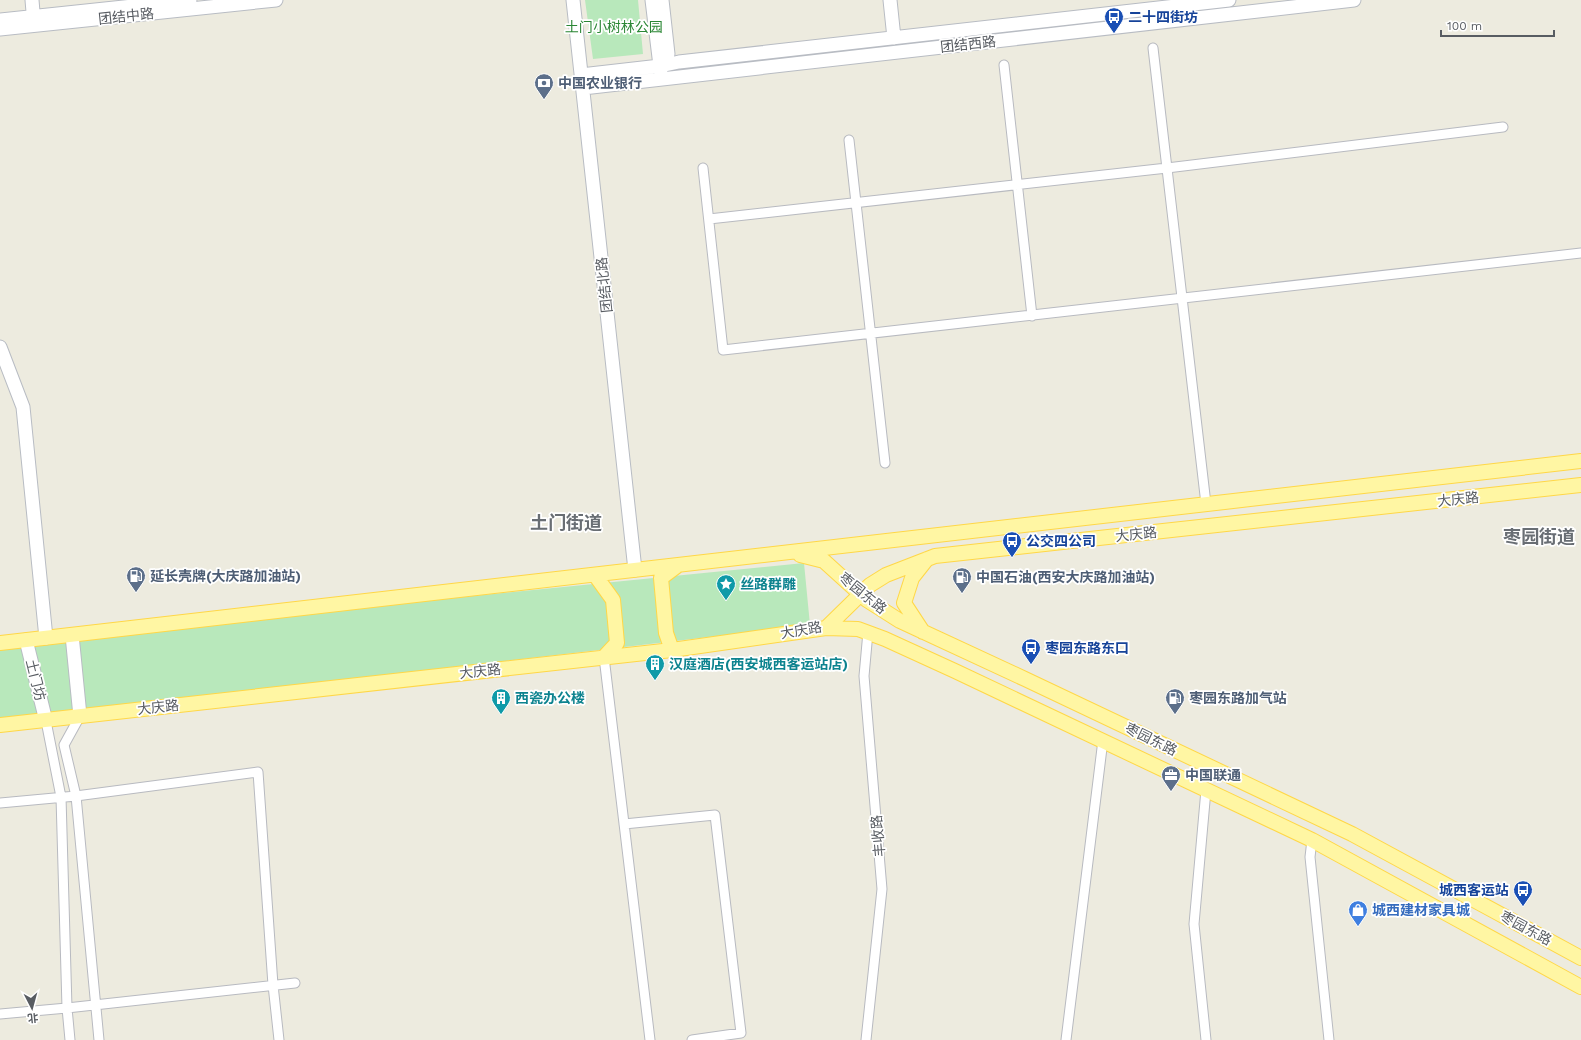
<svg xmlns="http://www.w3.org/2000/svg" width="1581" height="1040" font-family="'Work Sans','Noto Sans SC',sans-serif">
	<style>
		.green { fill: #b8e8bb }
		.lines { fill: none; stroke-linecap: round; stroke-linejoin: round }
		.street-casing { stroke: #b8bac0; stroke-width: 11 }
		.secondary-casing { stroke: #b8bcc3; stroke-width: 15 }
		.primary-casing { stroke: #ffd747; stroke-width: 16 }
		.street { stroke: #fff; stroke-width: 9 }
		.secondary { stroke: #fff; stroke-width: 13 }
		.primary { stroke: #fff6a3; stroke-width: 14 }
		.labels { text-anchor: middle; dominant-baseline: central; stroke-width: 3.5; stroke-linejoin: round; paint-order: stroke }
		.street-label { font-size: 14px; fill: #585c62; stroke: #fff }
		.transit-label { font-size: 14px; font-weight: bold; fill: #164399; stroke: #fff; text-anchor: start }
		.park-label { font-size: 14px; fill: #2b8735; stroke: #fff }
		.service-label { font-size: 14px; font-weight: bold; fill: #4e5e75; stroke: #fff; text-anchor: start }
		.culture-label { font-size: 14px; font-weight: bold; fill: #0d838f; stroke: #fff; text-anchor: start }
		.shop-label { font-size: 14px; font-weight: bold; fill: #366cbe; stroke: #fff; text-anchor: start }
		.district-label { font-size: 18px; font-weight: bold; fill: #696e74; stroke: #fff }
	</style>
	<rect width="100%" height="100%" fill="#edebdf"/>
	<path class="green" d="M 585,0 L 638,0 L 643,54 L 593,59 Z
		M 804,563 L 810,625 L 0,721 L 0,643 Z"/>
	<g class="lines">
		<defs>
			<path id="street" d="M 1153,48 L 1206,504
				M 1004,65 L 1032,316
				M 849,140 L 885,463
				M 703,168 L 723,350 L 1581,253
				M 709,219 L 1167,168 L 1503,127
				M 604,657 L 650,1040
				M 80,716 L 64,745 L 76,796 L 99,1040
				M 46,721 L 61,797 L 67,1008 L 70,1040
				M 0,803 L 76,796 L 258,772 L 273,985 L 279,1040
				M 624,824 L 715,815 L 741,1033 L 692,1040
				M 1312,840 L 1310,857 L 1329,1040
				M 0,1014 L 67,1008 L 295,983
				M 866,1040 L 882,889 L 864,676 L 868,632
				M 1066,1040 L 1103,740
				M 1206,1040 L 1194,924 L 1206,790"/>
			<path id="secondary" d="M 32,0 L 34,24
				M 573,0 L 635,570
				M 652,0 L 661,74
				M 662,0 L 668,54
				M 890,0 L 894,38
				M 0,20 L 190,0
				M 0,29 L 276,0
				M 581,75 L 660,66 L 679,62 L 1229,0
				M 583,88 L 1354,0
				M 0,347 L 23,407 L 46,638
				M 72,635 L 80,716
				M 26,640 L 46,721"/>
			<path id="primary" d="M 800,555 L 824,561 L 867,600 L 900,621 L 1025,679 L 1352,834 L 1581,958
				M 595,575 L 613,600 L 617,643 L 604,657
				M 826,628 L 870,585 L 886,575 L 935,556 L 1581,485
				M 923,632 L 904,603 L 912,578 L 927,559
				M 0,643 L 1581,461
				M 672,650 L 666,633 L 661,578 L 677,566
				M 0,725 L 672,650 L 826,628 L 858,629 L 885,639 L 955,671 L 1312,840 L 1581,987"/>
		</defs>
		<use href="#street" class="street-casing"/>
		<use href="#secondary" class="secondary-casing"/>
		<use href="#primary" class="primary-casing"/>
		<use href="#street" class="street"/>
		<use href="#secondary" class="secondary"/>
		<use href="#primary" class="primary"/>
	</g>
	<defs>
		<symbol id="bus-pin" viewBox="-11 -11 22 30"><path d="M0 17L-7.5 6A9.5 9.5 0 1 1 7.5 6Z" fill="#1a4fb4" stroke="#fff"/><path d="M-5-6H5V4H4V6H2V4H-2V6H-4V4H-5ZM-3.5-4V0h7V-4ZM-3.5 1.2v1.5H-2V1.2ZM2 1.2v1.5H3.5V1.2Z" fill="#fff"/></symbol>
		<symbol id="bank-pin" viewBox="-11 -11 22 30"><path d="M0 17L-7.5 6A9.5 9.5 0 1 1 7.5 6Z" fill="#5c6f8a" stroke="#fff"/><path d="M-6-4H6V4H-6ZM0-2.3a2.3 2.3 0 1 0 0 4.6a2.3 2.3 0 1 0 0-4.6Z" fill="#fff"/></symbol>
		<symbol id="fuel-pin" viewBox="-11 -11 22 30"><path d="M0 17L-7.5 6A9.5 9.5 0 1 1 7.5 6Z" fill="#5c6f8a" stroke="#fff"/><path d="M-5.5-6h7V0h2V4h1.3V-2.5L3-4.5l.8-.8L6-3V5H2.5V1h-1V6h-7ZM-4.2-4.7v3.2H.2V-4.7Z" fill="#fff"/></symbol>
		<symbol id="sight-pin" viewBox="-11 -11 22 30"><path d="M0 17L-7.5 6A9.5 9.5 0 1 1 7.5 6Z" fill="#0f9aa8" stroke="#fff"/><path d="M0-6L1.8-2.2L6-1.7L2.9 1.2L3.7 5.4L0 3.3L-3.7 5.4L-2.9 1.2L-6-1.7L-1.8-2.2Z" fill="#fff"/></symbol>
		<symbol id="building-pin" viewBox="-11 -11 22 30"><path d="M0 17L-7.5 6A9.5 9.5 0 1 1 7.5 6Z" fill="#0f9aa8" stroke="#fff"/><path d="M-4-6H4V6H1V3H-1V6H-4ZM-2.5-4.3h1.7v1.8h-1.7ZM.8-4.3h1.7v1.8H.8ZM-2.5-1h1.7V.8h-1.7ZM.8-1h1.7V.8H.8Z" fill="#fff"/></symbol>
		<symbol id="office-pin" viewBox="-11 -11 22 30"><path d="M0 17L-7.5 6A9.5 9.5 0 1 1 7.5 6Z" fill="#5c6f8a" stroke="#fff"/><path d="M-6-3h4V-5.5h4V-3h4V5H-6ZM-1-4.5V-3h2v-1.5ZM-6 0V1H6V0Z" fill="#fff"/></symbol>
		<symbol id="shop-pin" viewBox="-11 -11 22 30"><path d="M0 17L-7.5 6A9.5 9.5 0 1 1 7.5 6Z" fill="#3f7fe0" stroke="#fff"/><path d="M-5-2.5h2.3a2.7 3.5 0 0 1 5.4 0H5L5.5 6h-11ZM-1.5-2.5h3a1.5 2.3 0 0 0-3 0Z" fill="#fff"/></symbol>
	</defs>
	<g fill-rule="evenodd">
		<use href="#bus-pin" x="1103" y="6" width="22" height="30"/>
		<use href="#bank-pin" x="533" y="72" width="22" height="30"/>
		<use href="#bus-pin" x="1001" y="530" width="22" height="30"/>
		<use href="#fuel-pin" x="125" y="565" width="22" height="30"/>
		<use href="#fuel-pin" x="951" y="566" width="22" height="30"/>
		<use href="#sight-pin" x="715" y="573" width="22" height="30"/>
		<use href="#bus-pin" x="1020" y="637" width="22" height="30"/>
		<use href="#building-pin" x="644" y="653" width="22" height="30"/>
		<use href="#building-pin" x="490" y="687" width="22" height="30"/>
		<use href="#fuel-pin" x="1164" y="687" width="22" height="30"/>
		<use href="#office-pin" x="1160" y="764" width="22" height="30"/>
		<use href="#bus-pin" x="1512" y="879" width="22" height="30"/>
		<use href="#shop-pin" x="1347" y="899" width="22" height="30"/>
	</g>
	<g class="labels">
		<g class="street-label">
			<text transform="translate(126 16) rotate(-6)">团结中路</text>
			<text transform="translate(968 44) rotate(-6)">团结西路</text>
			<text transform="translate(604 285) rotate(-96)">团结北路</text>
			<text transform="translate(1458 499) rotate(-6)">大庆路</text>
			<text transform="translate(1136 534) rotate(-6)">大庆路</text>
			<text transform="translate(863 593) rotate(39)">枣园东路</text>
			<text transform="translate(801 630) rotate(-10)">大庆路</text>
			<text transform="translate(480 671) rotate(-6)">大庆路</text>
			<text transform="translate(36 680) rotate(76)">土门坊</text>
			<text transform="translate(158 707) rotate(-6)">大庆路</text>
			<text transform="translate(1151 739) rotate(26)">枣园东路</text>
			<text transform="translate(878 836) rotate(-95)">丰收路</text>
			<text transform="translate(1526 928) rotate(28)">枣园东路</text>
		</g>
		<g class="transit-label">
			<text x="1128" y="17">二十四街坊</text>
			<text x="1026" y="541">公交四公司</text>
			<text x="1045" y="648">枣园东路东口</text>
			<text x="1509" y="890" text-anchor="end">城西客运站</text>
		</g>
		<g class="park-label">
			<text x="614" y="27">土门小树林公园</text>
		</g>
		<g class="service-label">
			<text x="558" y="83">中国农业银行</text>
			<text x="150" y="576">延长壳牌(大庆路加油站)</text>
			<text x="976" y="577">中国石油(西安大庆路加油站)</text>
			<text x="1189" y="698">枣园东路加气站</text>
			<text x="1185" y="775">中国联通</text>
		</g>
		<g class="culture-label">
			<text x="740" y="584">丝路群雕</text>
			<text x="669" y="664">汉庭酒店(西安城西客运站店)</text>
			<text x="515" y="698">西瓷办公楼</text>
		</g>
		<g class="shop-label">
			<text x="1372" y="910">城西建材家具城</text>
		</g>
		<g class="district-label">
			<text x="566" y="522">土门街道</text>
			<text x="1539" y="536">枣园街道</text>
		</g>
	</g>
	<g transform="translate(32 1008) rotate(174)" stroke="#ffffff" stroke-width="3" paint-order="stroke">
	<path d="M0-3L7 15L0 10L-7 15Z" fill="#585c62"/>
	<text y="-6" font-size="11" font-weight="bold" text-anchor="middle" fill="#585c62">北</text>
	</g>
	<path d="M1441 30v6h113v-6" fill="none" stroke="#585c62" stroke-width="2"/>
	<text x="1447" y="30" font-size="12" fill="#585c62" stroke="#ffffff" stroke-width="3" paint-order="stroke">100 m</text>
</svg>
